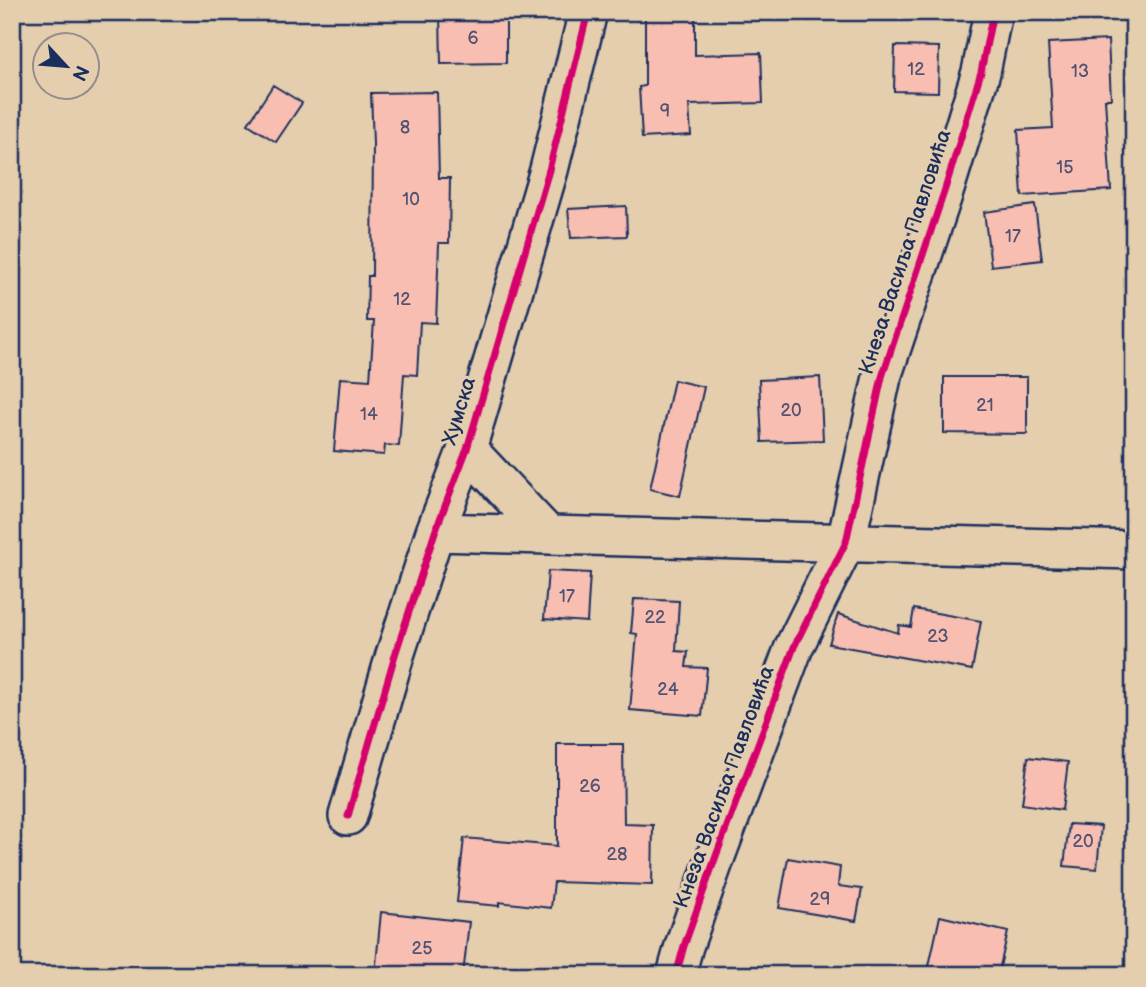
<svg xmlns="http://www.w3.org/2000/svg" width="1146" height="987" font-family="'Balsamiq Sans',sans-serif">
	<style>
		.building { fill: #f8beb1; stroke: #1b2f5e; stroke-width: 2 }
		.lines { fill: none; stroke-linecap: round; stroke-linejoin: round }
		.street-casing { stroke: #1b2f5e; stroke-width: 42 }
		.street { stroke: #e4cead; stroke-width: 37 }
		.cycleway-casing { stroke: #e4cead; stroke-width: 11 }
		.cycleway { stroke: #d6006c; stroke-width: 7 }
		.labels { text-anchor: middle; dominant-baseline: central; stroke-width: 6; stroke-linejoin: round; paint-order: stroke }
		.number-label { font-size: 18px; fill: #525373 }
		.street-label { font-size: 21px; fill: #1b2f5e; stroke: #e4cead }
	</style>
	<rect width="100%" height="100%" fill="#e4cead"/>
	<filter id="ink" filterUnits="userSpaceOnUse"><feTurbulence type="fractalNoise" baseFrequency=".0143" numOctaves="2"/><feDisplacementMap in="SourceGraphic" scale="14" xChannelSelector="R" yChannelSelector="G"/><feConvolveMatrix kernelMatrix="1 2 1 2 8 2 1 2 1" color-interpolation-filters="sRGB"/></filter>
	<g filter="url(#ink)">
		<path class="building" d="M 506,12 L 506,63 L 441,64 L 440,13 Z
			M 645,12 L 695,12 L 695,55 L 761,53 L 763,103 L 689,105 L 691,135 L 642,138 L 639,87 L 645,86 Z
			M 1108,40 L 1111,99 L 1105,99 L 1111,190 L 1022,196 L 1018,130 L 1053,128 L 1048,43 Z
			M 895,46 L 939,47 L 938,92 L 894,91 Z
			M 273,85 L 302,103 L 276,142 L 248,124 Z
			M 437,92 L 439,178 L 450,178 L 449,243 L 439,243 L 436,323 L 420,322 L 417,375 L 404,374 L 399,446 L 385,445 L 384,455 L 334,451 L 340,378 L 370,380 L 374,321 L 367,321 L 368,276 L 372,276 L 373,143 L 371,93 Z
			M 1035,205 L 1042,260 L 991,266 L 984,212 Z
			M 626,206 L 627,236 L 571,238 L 568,209 Z
			M 820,377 L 823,440 L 762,442 L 759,380 Z
			M 944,377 L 1027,377 L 1027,434 L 944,433 Z
			M 674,380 L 704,387 L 680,496 L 650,489 Z
			M 548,571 L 590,573 L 587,622 L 544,619 Z
			M 634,599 L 679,601 L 676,651 L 688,652 L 686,667 L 707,668 L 702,716 L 630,710 L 637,634 L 631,633 Z
			M 914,609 L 981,621 L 972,670 L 829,644 L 838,614 L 898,633 L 899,625 L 911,627 Z
			M 557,744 L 623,744 L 624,824 L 653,825 L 652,885 L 554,882 L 551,908 L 499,902 L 499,906 L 457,902 L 464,838 L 557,846 Z
			M 1028,757 L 1068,762 L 1062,810 L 1022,804 Z
			M 1069,824 L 1101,826 L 1097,869 L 1064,866 Z
			M 788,858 L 840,867 L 838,886 L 862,889 L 856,921 L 779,908 Z
			M 381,912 L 469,922 L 463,975 L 375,975 Z
			M 940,916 L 1008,932 L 998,975 L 927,975 Z"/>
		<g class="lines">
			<defs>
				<path id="street" d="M 467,449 L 548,535
					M 435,532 L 1134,550
					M 348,816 L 395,655 L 435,532 L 467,449 L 549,170 L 588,12
					M 676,975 L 684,946 L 716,856 L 794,647 L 846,542 L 882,377 L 945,189 L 981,72 L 993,12"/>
			</defs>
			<use href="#street" class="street-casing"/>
			<use href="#street" class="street"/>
			<defs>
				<path id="cycleway" d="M 348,816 L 395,655 L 435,532 L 467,449 L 549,170 L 588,12
					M 676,975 L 684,946 L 716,856 L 794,647 L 846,542 L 882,377 L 945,189 L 981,72 L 993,12"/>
			</defs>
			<use href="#cycleway" class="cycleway-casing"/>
			<use href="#cycleway" class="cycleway"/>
		</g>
	</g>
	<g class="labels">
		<g class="number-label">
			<text x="473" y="38">6</text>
			<text x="916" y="69">12</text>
			<text x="1080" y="71">13</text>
			<text x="665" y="111">9</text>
			<text x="405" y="127">8</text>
			<text x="1065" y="167">15</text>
			<text x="411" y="199">10</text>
			<text x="1013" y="236">17</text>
			<text x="402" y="299">12</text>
			<text x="985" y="405">21</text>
			<text x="791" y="410">20</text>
			<text x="369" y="414">14</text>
			<text x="567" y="596">17</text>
			<text x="655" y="617">22</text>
			<text x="938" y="636">23</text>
			<text x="668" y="689">24</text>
			<text x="590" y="786">26</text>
			<text x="1083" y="841">20</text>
			<text x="617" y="854">28</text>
			<text x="820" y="899">29</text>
			<text x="422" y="948">25</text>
		</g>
		<g class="street-label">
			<text transform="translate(905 252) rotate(-72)">Кнеза Васиља Павловића</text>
			<text transform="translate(459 411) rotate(-73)">Хумска</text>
			<text transform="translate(724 787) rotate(-70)">Кнеза Васиља Павловића</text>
		</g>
	</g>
	<rect width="1146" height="987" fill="none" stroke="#e4cead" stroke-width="42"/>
	<rect x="21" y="21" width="1104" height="945" fill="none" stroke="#1b2f5e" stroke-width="2.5" filter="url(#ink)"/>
	<g transform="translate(66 66) rotate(116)"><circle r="33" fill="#e4cead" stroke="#948e8d" stroke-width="2"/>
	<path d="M0-5L12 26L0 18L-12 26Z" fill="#1b2f5e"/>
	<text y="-10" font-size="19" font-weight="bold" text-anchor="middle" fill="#1b2f5e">N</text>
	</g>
</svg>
